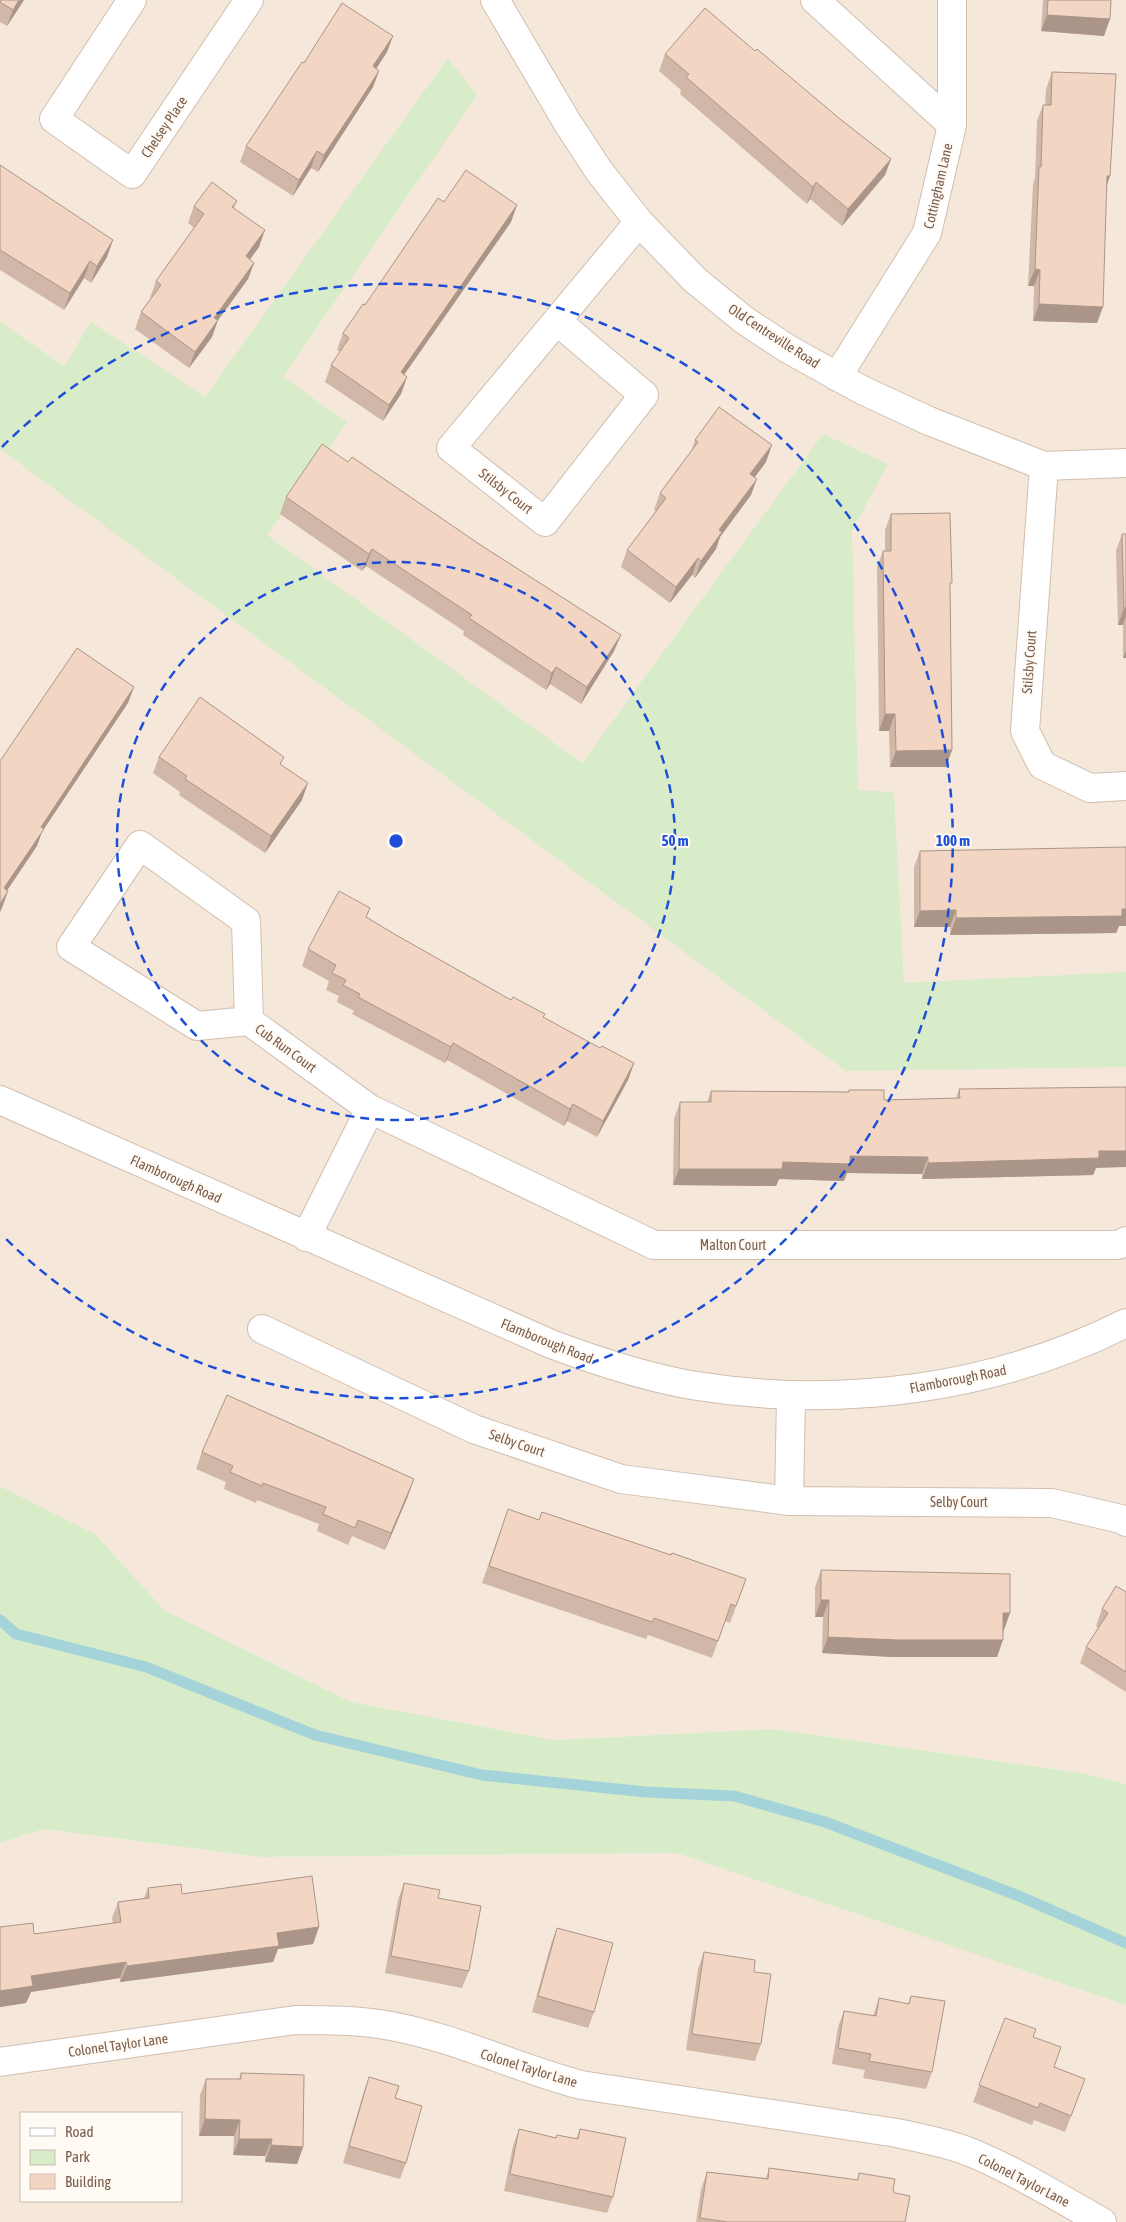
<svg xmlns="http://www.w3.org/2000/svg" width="1126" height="2222" font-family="'Asap Condensed',sans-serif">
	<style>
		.residential { fill: #f5e8da; fill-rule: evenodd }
		.green { fill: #d8ecc9 }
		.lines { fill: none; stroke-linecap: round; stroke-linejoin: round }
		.stream { stroke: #a5d3da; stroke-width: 11 }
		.minor-casing { stroke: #d1beb0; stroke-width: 30 }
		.minor { stroke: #fff; stroke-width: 28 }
		.wall { fill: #d1b7a8 }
		.shaded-wall { fill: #aa9588 }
		.building { fill: #f3d5c3; stroke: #aa9588 }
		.ring { fill: none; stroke: #1d4ed8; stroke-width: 2.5; stroke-dasharray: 9 6 }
		.labels { text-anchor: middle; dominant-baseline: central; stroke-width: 4; stroke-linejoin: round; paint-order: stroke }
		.street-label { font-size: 14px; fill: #7a5c4d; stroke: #fffaf3 }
		.centre { fill: #1d4ed8; stroke: #fffaf3; stroke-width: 2.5 }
		.ring-label { font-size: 15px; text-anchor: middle; font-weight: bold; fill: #1d4ed8; stroke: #fffaf3; stroke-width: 4; stroke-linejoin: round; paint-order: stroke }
	</style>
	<rect width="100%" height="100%" fill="#fdf6ec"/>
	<path class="residential" d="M 0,0 L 1126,0 L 1126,1784 L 1087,1774 L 773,1729 L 554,1740 L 351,1702 L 163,1610 L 95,1534 L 0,1486 Z
		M 44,1829 L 260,1857 L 678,1853 L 1126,2005 L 1126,2222 L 0,2222 L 0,1843 ZM 21,2113 L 181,2113 L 181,2201 L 21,2201 Z"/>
	<path class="green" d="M 448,58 L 477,95 L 283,377 L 347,422 L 267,535 L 582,763 L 823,434 L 888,464 L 852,531 L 858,790 L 894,792 L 904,983 L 1126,972 L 1126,1067 L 846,1071 L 0,449 L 0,322 L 64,366 L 91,322 L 205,397 Z
		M 0,1486 L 95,1534 L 164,1610 L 351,1702 L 554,1740 L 773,1729 L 1087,1774 L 1126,1784 L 1126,2005 L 677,1853 L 260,1857 L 44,1829 L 0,1843 Z"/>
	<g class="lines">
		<path class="stream" d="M 0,1620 L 16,1634 L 146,1667 L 315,1735 L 482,1775 L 646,1792 L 734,1796 L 825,1822 L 1019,1896 L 1126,1943"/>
		<defs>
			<path id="minor" d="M 132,0 L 54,119 L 132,174 L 249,0
				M 495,0 L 567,122 L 599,171 L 639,222 L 695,280 L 744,320 L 788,349 L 862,390 L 929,421 L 1044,466 L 1126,463
				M 815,0 L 952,125
				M 557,321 L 644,395 L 545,522 L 451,448 L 639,222
				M 837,377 L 927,233 L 952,125 L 952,0
				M 1044,466 L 1025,731 L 1042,765 L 1090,788 L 1126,786
				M 249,1021 L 197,1026 L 71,947 L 140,845 L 246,921 L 249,1021 L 370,1109 L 306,1237
				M 0,1100 L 551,1344 C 599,1362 647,1378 697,1386 C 842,1409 995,1389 1126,1323
				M 370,1109 L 654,1245 L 1118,1245 L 1126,1241
				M 262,1329 L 474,1429 L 621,1479 L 789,1501 L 791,1395
				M 789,1501 L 1052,1503 L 1121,1519 L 1126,1522
				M 0,2062 L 295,2020 C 327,2020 359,2020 391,2026 C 456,2038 517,2068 581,2085 L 897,2133 C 924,2139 952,2144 977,2155 C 1021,2174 1061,2199 1102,2222"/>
		</defs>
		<use href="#minor" class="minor-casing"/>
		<use href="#minor" class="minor"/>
	</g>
	<path class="wall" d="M 0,0 L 24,0 L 7,26 L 0,22 Z
		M 1043,0 L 1111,0 L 1104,36 L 1041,31 Z
		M 393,36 L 387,52 L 376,68 L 379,71 L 373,87 L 318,172 L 311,168 L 293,196 L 240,162 L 246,146 L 304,63 Z
		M 755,51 L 840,119 L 891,159 L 885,175 L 842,226 L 810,199 L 807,204 L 680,94 L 681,90 L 659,71 L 665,54 Z
		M 1052,72 L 1110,176 L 1107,185 L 1097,323 L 1033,321 L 1034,286 L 1028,286 L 1033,184 L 1035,178 L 1037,121 L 1043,105 L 1045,105 L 1046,89 Z
		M 0,165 L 107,257 L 91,283 L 84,278 L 64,310 L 0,270 Z
		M 237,201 L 234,208 L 259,247 L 250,259 L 254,263 L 248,279 L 218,320 L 212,337 L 189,368 L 135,329 L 141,312 L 151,298 L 150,298 L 156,281 L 194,228 L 188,223 L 194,206 Z
		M 444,202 L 517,205 L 511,222 L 404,375 L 407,377 L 401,394 L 383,421 L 325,382 L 331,365 L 340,352 L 337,350 L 343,333 Z
		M 695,440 L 766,462 L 755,477 L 751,495 L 720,537 L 716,549 L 695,578 L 692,575 L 670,603 L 621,567 L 627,550 L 656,511 L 654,510 L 660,493 L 691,452 Z
		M 348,462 L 479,544 L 621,635 L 614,651 L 581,704 L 550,684 L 546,690 L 463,635 L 464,631 L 366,566 L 362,571 L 280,514 L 286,497 Z
		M 891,514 L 950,589 L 952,750 L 946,767 L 890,767 L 889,731 L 879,731 L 877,567 L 883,551 L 885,551 L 885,530 Z
		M 1122,534 L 1126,534 L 1126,658 L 1123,658 L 1123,625 L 1118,625 L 1116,551 Z
		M 159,757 L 282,765 L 302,800 L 265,853 L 179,795 L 180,792 L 153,773 Z
		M 920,851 L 1119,926 L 1116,933 L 950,935 L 950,927 L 914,927 L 914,867 Z
		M 366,918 L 511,1000 L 600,1048 L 634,1063 L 628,1080 L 597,1137 L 567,1121 L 564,1126 L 447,1060 L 445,1063 L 352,1014 L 354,1011 L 337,1002 L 339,996 L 326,990 L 329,981 L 302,966 L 308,949 Z
		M 959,1089 L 1096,1168 L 1093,1175 L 922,1179 L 922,1174 L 847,1173 L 844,1181 L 779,1179 L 776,1186 L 673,1185 L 674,1119 L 680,1102 L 707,1102 L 711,1091 L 848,1092 L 849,1090 L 884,1100 L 956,1098 Z
		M 202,1452 L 408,1496 L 385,1550 L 352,1536 L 348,1545 L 317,1531 L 319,1524 L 257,1500 L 256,1503 L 224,1489 L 226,1482 L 196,1469 Z
		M 508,1509 L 539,1520 L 746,1579 L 730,1623 L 725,1621 L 712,1658 L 648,1635 L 646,1639 L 482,1583 Z
		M 821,1570 L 1004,1630 L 997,1657 L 892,1657 L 822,1653 L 823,1617 L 815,1617 L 815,1587 Z
		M 1126,1592 L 1126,1692 L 1080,1663 L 1086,1647 L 1098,1628 L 1096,1626 L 1102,1609 Z
		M 404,1883 L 438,1898 L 469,1971 L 462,1988 L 385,1973 L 398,1900 Z
		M 148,1888 L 182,1894 L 319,1927 L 313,1944 L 278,1949 L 273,1962 L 120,1982 L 120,1978 L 31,1992 L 26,2003 L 0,2007 L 0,1927 L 34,1934 L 113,1923 L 112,1918 L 118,1902 L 144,1898 Z
		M 557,1928 L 594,2012 L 588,2028 L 532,2012 L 551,1944 Z
		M 704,1952 L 754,1972 L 761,2044 L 755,2061 L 686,2050 L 698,1969 Z
		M 911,1996 L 932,2072 L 926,2089 L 863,2078 L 865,2070 L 832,2064 L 838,2027 L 844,2011 L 873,2016 L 879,1998 L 908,2004 Z
		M 1005,2018 L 1033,2037 L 1054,2067 L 1085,2079 L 1065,2132 L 1034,2120 L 1032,2125 L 973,2102 Z
		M 241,2073 L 303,2147 L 297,2164 L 265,2162 L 265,2156 L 233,2155 L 234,2136 L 199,2136 L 200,2095 L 206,2079 L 239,2079 Z
		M 369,2077 L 395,2098 L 406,2163 L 400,2179 L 343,2163 L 363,2094 Z
		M 519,2129 L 556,2138 L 576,2139 L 580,2129 L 613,2197 L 607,2213 L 504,2191 L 513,2146 Z
		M 769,2168 L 857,2180 L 859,2173 L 893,2190 L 905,2222 L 696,2222 L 701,2189 L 707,2172 L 766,2178 Z"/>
	<path class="shaded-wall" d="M 19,0 L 24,0 L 7,26 L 13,10 Z
		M 1047,15 L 1110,19 L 1104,36 L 1041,31 Z
		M 393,36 L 387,52 L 367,83 L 373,66 Z
		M 379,71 L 373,87 L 318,172 L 324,155 Z
		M 317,151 L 311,168 L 293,196 L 299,180 Z
		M 891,159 L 885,175 L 842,226 L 848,209 Z
		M 1107,176 L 1110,176 L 1104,193 Z
		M 816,182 L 810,199 L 807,204 L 813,187 Z
		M 517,205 L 511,222 L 394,389 L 401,372 Z
		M 265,230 L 259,247 L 240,273 L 246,256 Z
		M 113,240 L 107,257 L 91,283 L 97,266 Z
		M 90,261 L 84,278 L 64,310 L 70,293 Z
		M 254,263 L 248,279 L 208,334 L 214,318 Z
		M 1035,269 L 1040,270 L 1034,286 L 1028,286 Z
		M 1039,304 L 1103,307 L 1097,323 L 1033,321 Z
		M 218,320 L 212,337 L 189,368 L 195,352 Z
		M 407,377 L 401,394 L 383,421 L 389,405 Z
		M 772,445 L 766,462 L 744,491 L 750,474 Z
		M 757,479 L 751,495 L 720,537 L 716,549 L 695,578 L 701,561 L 719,530 Z
		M 372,549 L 366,566 L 362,571 L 369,554 Z
		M 698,558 L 692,575 L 670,603 L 676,587 Z
		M 1124,608 L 1126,608 L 1126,616 L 1123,625 L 1118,625 Z
		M 621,635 L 614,651 L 581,704 L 587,687 Z
		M 1126,651 L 1126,658 L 1123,658 Z
		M 556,667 L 550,684 L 546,690 L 552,673 Z
		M 134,687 L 128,703 L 42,832 L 37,846 L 0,901 L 4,888 L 41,827 Z
		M 885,714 L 895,714 L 889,731 L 879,731 Z
		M 952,750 L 946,767 L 890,767 L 896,751 Z
		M 308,783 L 302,800 L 265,853 L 271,836 Z
		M 8,891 L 2,908 L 0,912 L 0,904 Z
		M 1126,909 L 1126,926 L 1119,926 L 1116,933 L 950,935 L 956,918 Z
		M 956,910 L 950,927 L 914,927 L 920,911 Z
		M 453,1043 L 447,1060 L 445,1063 L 451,1047 Z
		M 634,1063 L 628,1080 L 597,1137 L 603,1121 Z
		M 573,1104 L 567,1121 L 564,1126 L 570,1109 Z
		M 1099,1151 L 1126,1151 L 1126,1167 L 1096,1168 L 1093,1175 L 922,1179 L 928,1163 Z
		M 850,1156 L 928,1157 L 922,1174 L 847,1173 L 844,1181 L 779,1179 L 776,1186 L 673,1185 L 679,1169 L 783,1162 Z
		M 414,1479 L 408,1496 L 385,1550 L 391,1533 Z
		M 821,1600 L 829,1600 L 823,1617 L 815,1617 Z
		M 1003,1613 L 1010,1613 L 1004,1630 L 997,1630 Z
		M 828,1637 L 1003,1640 L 997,1657 L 892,1657 L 822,1653 Z
		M 319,1927 L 313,1944 L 278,1949 L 273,1962 L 120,1982 L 127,1966 L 277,1933 Z
		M 126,1962 L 120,1978 L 31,1992 L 26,2003 L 0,2007 L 0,1991 L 31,1976 Z
		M 205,2119 L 240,2120 L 234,2136 L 199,2136 Z
		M 239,2139 L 272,2139 L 265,2156 L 233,2155 Z
		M 271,2145 L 303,2147 L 297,2164 L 265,2162 Z"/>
	<path class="building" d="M 0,0 L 19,0 L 13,10 L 0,2 Z
		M 1048,0 L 1111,0 L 1110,19 L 1047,15 Z
		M 342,3 L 393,36 L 373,66 L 379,71 L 361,99 L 324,155 L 317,151 L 299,180 L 246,146 L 302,62 L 304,63 Z
		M 705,8 L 755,51 L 757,49 L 840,119 L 891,159 L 848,209 L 816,182 L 813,187 L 686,77 L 689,74 L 665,54 Z
		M 1052,72 L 1116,74 L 1110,176 L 1107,176 L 1103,307 L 1039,304 L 1040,270 L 1035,269 L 1039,167 L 1041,167 L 1043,105 L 1051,105 Z
		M 0,165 L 113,240 L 97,266 L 90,261 L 70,293 L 0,250 Z
		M 466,170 L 517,205 L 401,372 L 407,377 L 389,405 L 331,365 L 349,338 L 343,333 L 363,304 L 365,305 L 438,198 L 444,202 Z
		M 212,182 L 237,201 L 232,207 L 265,230 L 246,256 L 254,263 L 214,318 L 218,320 L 195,352 L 141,312 L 161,285 L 156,281 L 204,214 L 194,206 Z
		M 719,407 L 772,445 L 750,474 L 757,479 L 719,530 L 722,532 L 701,561 L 698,558 L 676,587 L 627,550 L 666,498 L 660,493 L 698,442 L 695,440 Z
		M 322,444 L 348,462 L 352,457 L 479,544 L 621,635 L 587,687 L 556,667 L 552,673 L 469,618 L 472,615 L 372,549 L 369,554 L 286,497 Z
		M 950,513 L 952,583 L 950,583 L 952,750 L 896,751 L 895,714 L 885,714 L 883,551 L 891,551 L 891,514 Z
		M 1122,534 L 1126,534 L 1126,608 L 1124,608 Z
		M 77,648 L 134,687 L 41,827 L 44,829 L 4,888 L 8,891 L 0,904 L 0,761 Z
		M 200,697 L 284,757 L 280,764 L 308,783 L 271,836 L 185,779 L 187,776 L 159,757 Z
		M 1126,847 L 1126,909 L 1122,909 L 1122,916 L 956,918 L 956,910 L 920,911 L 920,851 Z
		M 339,891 L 370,908 L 366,917 L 396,935 L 511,1000 L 513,997 L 545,1014 L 543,1017 L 600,1048 L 602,1046 L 634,1063 L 603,1121 L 573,1104 L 570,1109 L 453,1043 L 451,1047 L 358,997 L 360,994 L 343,985 L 346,980 L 332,973 L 336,965 L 308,949 Z
		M 1126,1087 L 1126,1151 L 1099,1151 L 1099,1158 L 928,1163 L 928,1157 L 850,1156 L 850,1164 L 783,1162 L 782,1169 L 679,1169 L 680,1102 L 711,1102 L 711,1091 L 849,1092 L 849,1090 L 884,1090 L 884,1100 L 960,1098 L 959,1089 Z
		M 227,1395 L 414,1479 L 391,1533 L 358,1520 L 355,1528 L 323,1514 L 326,1507 L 263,1483 L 262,1486 L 230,1472 L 233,1466 L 202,1452 Z
		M 508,1509 L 539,1520 L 542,1512 L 671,1555 L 672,1553 L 746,1579 L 736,1606 L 731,1604 L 718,1641 L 654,1618 L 652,1622 L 489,1566 Z
		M 821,1570 L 1010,1574 L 1010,1613 L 1003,1613 L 1003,1640 L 898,1640 L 828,1637 L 829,1600 L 821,1600 Z
		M 1116,1586 L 1126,1592 L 1126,1672 L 1086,1647 L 1108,1613 L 1102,1609 Z
		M 312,1876 L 319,1927 L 277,1933 L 279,1946 L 127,1966 L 126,1962 L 31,1976 L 33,1986 L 0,1991 L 0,1927 L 33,1923 L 34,1934 L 121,1922 L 118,1902 L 149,1898 L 148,1888 L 181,1884 L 182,1894 Z
		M 404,1883 L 440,1890 L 438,1898 L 481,1906 L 469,1971 L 391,1956 Z
		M 557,1928 L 613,1943 L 594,2012 L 538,1996 Z
		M 704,1952 L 755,1960 L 754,1972 L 771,1974 L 761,2044 L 692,2034 Z
		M 911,1996 L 945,2001 L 932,2072 L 869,2061 L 871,2054 L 838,2048 L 844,2011 L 876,2016 L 879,1998 L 909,2004 Z
		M 1005,2018 L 1036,2029 L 1033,2037 L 1061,2047 L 1054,2067 L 1085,2079 L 1071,2116 L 1040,2103 L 1038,2108 L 979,2085 Z
		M 241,2073 L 304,2075 L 303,2147 L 271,2145 L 272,2139 L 239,2139 L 240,2120 L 205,2119 L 206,2079 L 241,2079 Z
		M 369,2077 L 399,2086 L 395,2098 L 422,2106 L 406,2163 L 349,2146 Z
		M 519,2129 L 556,2138 L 557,2135 L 578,2139 L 580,2129 L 626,2138 L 613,2197 L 510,2174 Z
		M 769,2168 L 858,2180 L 859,2173 L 895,2179 L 893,2190 L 895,2193 L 910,2196 L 905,2222 L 728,2222 L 700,2218 L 707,2172 L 768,2179 Z"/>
	<g class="ring">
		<circle cx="396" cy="841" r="279"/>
		<path d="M2 447A557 557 0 1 1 2 1235"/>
	</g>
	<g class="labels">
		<g class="street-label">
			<text transform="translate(164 127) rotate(-56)">Chelsey Place</text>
			<text transform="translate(938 186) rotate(-77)">Cottingham Lane</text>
			<text transform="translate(774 336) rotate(33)">Old Centreville Road</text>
			<text transform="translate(506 491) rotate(38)">Stilsby Court</text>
			<text transform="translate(1029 662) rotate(-86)">Stilsby Court</text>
			<text transform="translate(286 1048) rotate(36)">Cub Run Court</text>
			<text transform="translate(176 1179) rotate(24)">Flamborough Road</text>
			<text x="733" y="1245">Malton Court</text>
			<text transform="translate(547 1341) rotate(22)">Flamborough Road</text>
			<text transform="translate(958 1379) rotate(-11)">Flamborough Road</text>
			<text transform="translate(517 1443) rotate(19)">Selby Court</text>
			<text x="959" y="1502">Selby Court</text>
			<text transform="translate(118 2045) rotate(-8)">Colonel Taylor Lane</text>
			<text transform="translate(529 2068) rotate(17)">Colonel Taylor Lane</text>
			<text transform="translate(1024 2180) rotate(27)">Colonel Taylor Lane</text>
		</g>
	</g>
	<circle cx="396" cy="841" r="8" class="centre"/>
	<g class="ring-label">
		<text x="675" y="846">50 m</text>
		<text x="953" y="846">100 m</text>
	</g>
	<rect x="20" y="2112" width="162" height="90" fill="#fffaf3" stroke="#cabbb1"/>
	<rect x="30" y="2128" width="25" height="8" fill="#ffffff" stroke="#cabbb1"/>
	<text x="65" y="2137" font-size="15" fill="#7a5c4d">Road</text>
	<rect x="30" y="2150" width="25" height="15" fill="#d8ecc9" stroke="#cabbb1"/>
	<text x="65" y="2162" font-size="15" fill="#7a5c4d">Park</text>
	<rect x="30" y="2174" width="25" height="15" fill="#f3d5c3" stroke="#cabbb1"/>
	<text x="65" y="2187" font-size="15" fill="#7a5c4d">Building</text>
</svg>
